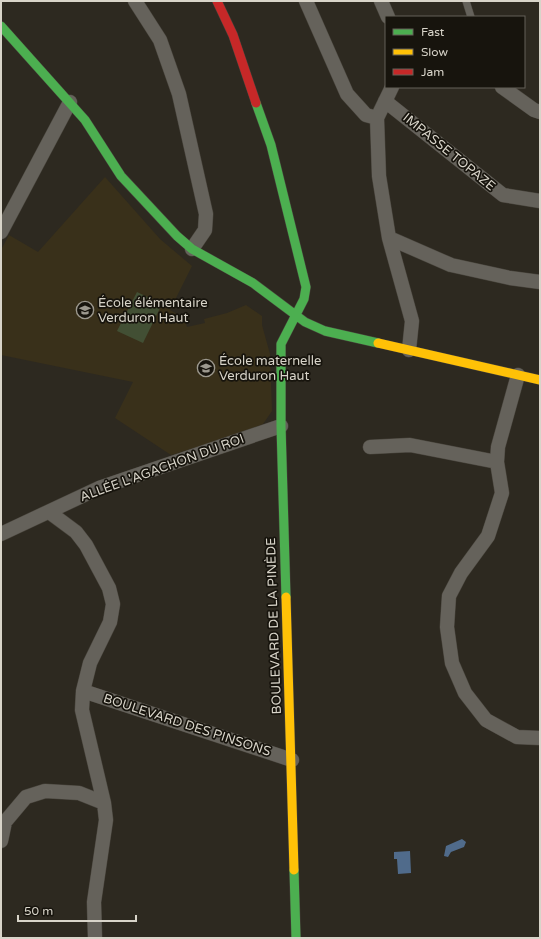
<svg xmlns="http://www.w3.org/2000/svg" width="541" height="939" font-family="'Varela Round',sans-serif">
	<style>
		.built { fill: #39301a }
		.green { fill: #424f34 }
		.water { fill: #506b8b }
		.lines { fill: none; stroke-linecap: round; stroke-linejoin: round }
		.lane-casing { stroke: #48443c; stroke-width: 8 }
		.street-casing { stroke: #48443c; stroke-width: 15 }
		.fast-casing { stroke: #48443c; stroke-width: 10 }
		.slow-casing { stroke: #48443c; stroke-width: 10 }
		.jam-casing { stroke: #48443c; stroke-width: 10 }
		.lane { stroke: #65625b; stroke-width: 7 }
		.street { stroke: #65625b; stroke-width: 14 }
		.fast { stroke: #4caf50; stroke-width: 9 }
		.slow { stroke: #ffc107; stroke-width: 9 }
		.jam { stroke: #c62828; stroke-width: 9 }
		.labels { text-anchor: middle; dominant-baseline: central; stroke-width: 3.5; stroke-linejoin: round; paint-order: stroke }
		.street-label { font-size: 13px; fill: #d8d4c9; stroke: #17140d }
		.poi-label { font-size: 13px; fill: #d8d4c9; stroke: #17140d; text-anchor: start }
	</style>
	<rect width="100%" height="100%" fill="#2d2920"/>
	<path class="built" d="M 105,177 L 160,239 L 192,266 L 170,310 L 184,318 L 187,327 L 205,323 L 204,319 L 227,313 L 246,305 L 262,316 L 262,325 L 270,354 L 272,411 L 263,424 L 236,436 L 171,455 L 115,418 L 133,382 L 1,355 L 1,250 L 9,235 L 38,252 Z"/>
	<path class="green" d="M 137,292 L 162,304 L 143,343 L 117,331 Z"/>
	<path class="water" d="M 462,839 L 466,842 L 464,847 L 451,852 L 448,857 L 444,856 L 446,846 Z
		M 410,851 L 411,873 L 398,874 L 397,859 L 394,859 L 394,852 Z"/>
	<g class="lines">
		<defs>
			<path id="lane" d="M 466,1 L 471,17"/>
			<path id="street" d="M 135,1 L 160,40 L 179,94 L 206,214 L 205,230 L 192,249
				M 306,1 L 347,94 L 366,115 L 377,118
				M 381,1 L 388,17
				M 392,87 L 377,118 L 379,176 L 389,238 L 412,321 L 409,350
				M 502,87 L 534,110 L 540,112
				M 385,101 L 503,195 L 540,201
				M 1,232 L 70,102
				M 389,238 L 451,265 L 510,278 L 540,282
				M 518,375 L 498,447 L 497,462 L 502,493 L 488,536 L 461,573 L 449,596 L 447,627 L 452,663 L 465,693 L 486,720 L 517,737 L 540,738
				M 370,447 L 410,445 L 497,462
				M 49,512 L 76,532 L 86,545 L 109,588 L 113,604 L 110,622 L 90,663 L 83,691 L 82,710 L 104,803 L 106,820 L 94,902 L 95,938
				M 1,534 L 99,488 L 281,426
				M 83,691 L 292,760
				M 1,841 L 5,822 L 26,797 L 45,791 L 79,793 L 104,803"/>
			<path id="fast" d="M 1,26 L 85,120 L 121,176 L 177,236 L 192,249 L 253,283 L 305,322 L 325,331 L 378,343
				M 256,103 L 271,145 L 306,287 L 304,299 L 281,344 L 281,426 L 286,597
				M 294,870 L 296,938"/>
			<path id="slow" d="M 378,343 L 540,380
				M 286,597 L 294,870"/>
			<path id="jam" d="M 217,1 L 233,35 L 256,103"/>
		</defs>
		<use href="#lane" class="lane-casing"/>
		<use href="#street" class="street-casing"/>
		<use href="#fast" class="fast-casing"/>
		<use href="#slow" class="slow-casing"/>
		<use href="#jam" class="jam-casing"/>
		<use href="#lane" class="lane"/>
		<use href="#street" class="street"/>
		<use href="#fast" class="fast"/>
		<use href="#slow" class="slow"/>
		<use href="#jam" class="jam"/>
	</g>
	<defs>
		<symbol id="school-ring" viewBox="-11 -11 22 22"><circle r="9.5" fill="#17140d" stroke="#9c988e" stroke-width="1.5"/><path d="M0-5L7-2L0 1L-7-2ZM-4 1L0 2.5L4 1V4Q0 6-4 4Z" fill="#9c988e"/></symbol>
	</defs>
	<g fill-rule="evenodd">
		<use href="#school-ring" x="75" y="300" width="20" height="20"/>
		<use href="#school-ring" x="196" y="358" width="20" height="20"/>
	</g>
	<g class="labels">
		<g class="street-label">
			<text transform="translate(449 152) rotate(39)">IMPASSE TOPAZE</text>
			<text transform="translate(162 468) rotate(-20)">ALLÉE L'AGACHON DU ROI</text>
			<text transform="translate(274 626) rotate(-92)">BOULEVARD DE LA PINÈDE</text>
			<text transform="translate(187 725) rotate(18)">BOULEVARD DES PINSONS</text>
		</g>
		<g class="poi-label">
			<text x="98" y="303">École élémentaire<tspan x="98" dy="15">Verduron Haut</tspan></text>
			<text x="219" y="361">École maternelle<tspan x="219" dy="15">Verduron Haut</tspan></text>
		</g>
	</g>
	<rect width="541" height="939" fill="none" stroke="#d8d4c9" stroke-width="4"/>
	<rect x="385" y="16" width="140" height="72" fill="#17140d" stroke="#646158"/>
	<rect x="393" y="29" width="20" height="6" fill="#4caf50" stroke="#646158"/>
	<text x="421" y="36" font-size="12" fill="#d8d4c9">Fast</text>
	<rect x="393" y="49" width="20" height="6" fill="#ffc107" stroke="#646158"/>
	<text x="421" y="56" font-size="12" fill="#d8d4c9">Slow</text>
	<rect x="393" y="69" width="20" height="6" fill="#c62828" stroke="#646158"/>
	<text x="421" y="76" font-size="12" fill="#d8d4c9">Jam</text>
	<path d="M18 915v6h118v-6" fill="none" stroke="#d8d4c9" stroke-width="2"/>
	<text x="24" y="915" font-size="12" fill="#d8d4c9" stroke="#17140d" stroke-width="3" paint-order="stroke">50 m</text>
</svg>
